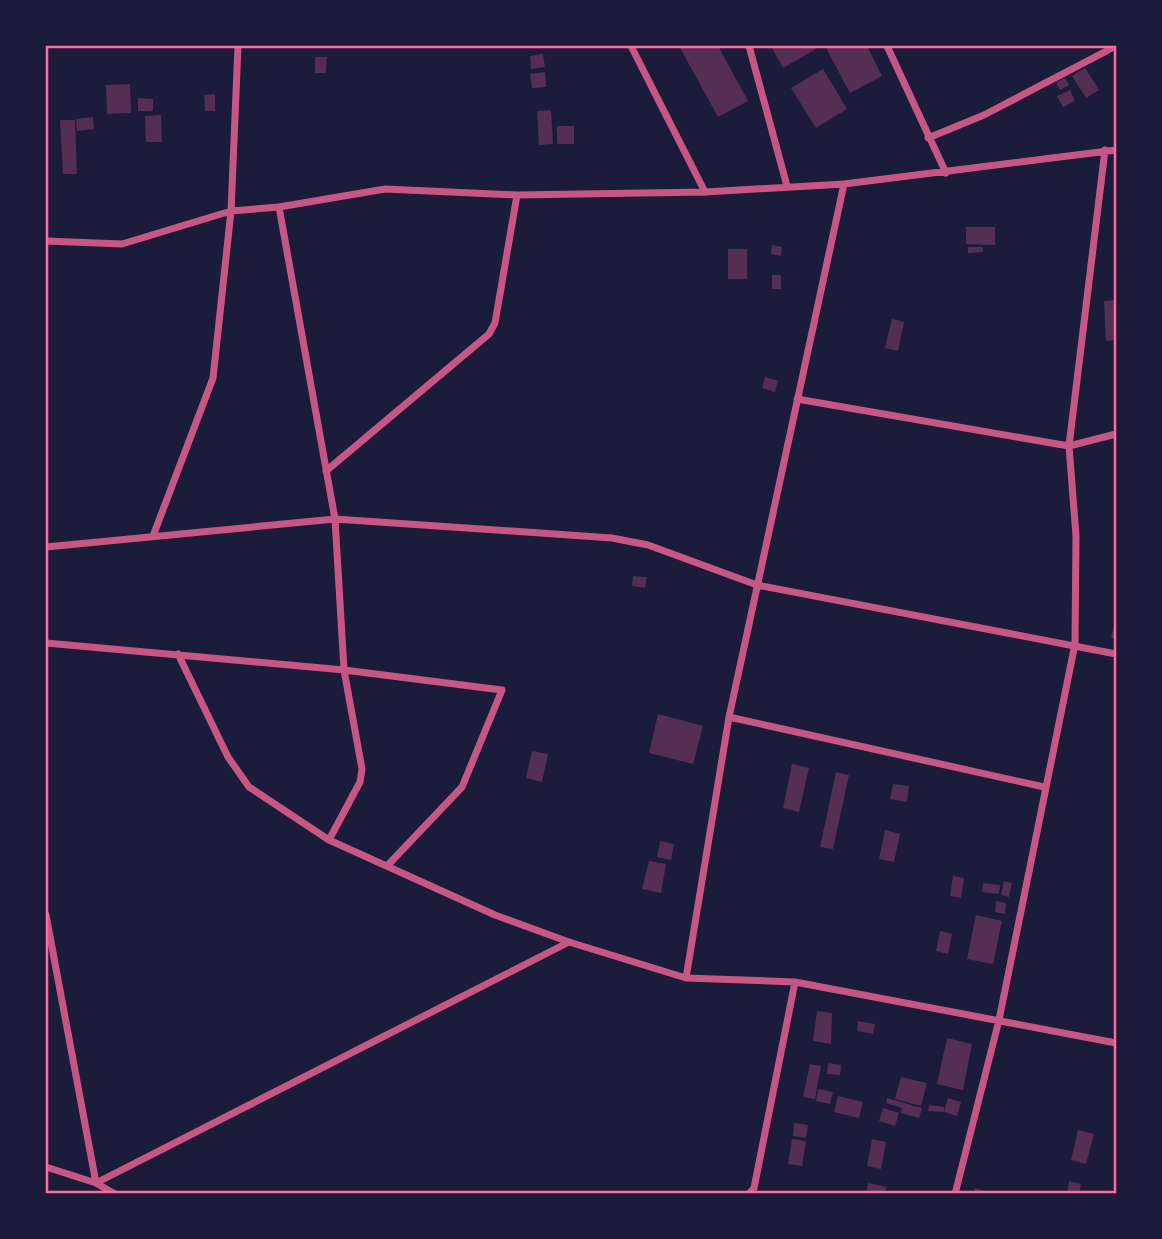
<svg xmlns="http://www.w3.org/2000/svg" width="1162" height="1239" font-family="Rubik,sans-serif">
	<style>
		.building { fill: #542f53 }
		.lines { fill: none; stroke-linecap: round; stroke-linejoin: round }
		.minor { stroke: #c65784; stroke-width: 7 }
		.neatline { fill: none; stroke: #ff6b9d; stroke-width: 2.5 }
	</style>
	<rect width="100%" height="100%" fill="#1b1b3a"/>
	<path class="building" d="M 679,46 L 718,46 L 748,101 L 718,117 Z
		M 771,46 L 813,46 L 816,49 L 783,68 Z
		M 825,46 L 867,46 L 882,76 L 850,93 Z
		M 543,54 L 545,67 L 531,69 L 530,56 Z
		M 315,57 L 327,57 L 326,73 L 315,73 Z
		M 1085,68 L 1099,90 L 1086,98 L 1072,76 Z
		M 823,69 L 847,109 L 816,128 L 791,88 Z
		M 545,72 L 546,87 L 532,88 L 530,74 Z
		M 1065,78 L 1069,85 L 1060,90 L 1056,82 Z
		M 130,84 L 131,113 L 107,114 L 106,85 Z
		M 1070,90 L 1075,101 L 1063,107 L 1057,96 Z
		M 215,94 L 215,111 L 205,111 L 204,95 Z
		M 138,98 L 153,99 L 153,111 L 138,111 Z
		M 551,110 L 553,144 L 539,145 L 537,111 Z
		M 161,115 L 162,142 L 146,142 L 145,116 Z
		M 93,117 L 94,129 L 77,131 L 76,119 Z
		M 60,120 L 75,120 L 77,174 L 63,174 Z
		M 557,126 L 574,126 L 574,144 L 557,144 Z
		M 966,227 L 995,227 L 995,245 L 966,244 Z
		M 772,245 L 782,247 L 781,256 L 771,254 Z
		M 968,247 L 983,247 L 983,252 L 968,253 Z
		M 728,249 L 747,249 L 747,279 L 728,279 Z
		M 772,275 L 781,275 L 781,289 L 772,289 Z
		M 1116,300 L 1116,340 L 1106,341 L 1104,301 Z
		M 892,319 L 904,322 L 898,351 L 885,348 Z
		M 765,377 L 778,381 L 775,392 L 762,388 Z
		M 633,576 L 647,577 L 645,588 L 632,586 Z
		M 1114,625 L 1116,626 L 1116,639 L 1111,638 Z
		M 658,714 L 703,726 L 693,764 L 649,753 Z
		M 532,751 L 548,754 L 542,782 L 526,778 Z
		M 792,764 L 809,768 L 799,812 L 783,808 Z
		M 836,772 L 849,775 L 833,849 L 820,847 Z
		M 893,784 L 909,786 L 907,802 L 890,799 Z
		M 885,830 L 900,834 L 894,862 L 879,859 Z
		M 660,841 L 674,844 L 671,860 L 657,857 Z
		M 649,861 L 666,864 L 661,893 L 642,889 Z
		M 953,876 L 964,878 L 961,898 L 950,896 Z
		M 1004,881 L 1012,883 L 1009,897 L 1001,895 Z
		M 983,883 L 1000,885 L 999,894 L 982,892 Z
		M 996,901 L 1006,903 L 1005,914 L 995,912 Z
		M 976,915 L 1002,921 L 993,964 L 967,959 Z
		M 940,931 L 952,934 L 948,954 L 936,951 Z
		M 817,1011 L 832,1013 L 831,1044 L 813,1041 Z
		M 858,1021 L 875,1024 L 873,1034 L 857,1031 Z
		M 947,1038 L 972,1044 L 963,1090 L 937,1084 Z
		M 828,1063 L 841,1065 L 840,1075 L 827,1074 Z
		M 810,1064 L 821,1066 L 815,1099 L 803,1097 Z
		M 901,1077 L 927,1083 L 921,1106 L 895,1099 Z
		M 818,1089 L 833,1092 L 830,1104 L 816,1101 Z
		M 838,1096 L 863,1102 L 859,1118 L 834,1112 Z
		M 887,1098 L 922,1108 L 919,1118 L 901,1113 L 902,1108 L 886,1103 Z
		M 948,1098 L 961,1102 L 957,1116 L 944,1112 Z
		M 929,1105 L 944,1107 L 944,1112 L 928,1111 Z
		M 883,1108 L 899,1113 L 895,1126 L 879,1121 Z
		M 794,1123 L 808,1125 L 806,1138 L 793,1136 Z
		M 1078,1130 L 1094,1134 L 1086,1164 L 1071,1160 Z
		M 792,1139 L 806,1141 L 802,1166 L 788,1164 Z
		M 872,1139 L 886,1142 L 881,1169 L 867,1166 Z
		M 1069,1181 L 1081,1184 L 1079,1194 L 1067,1194 Z
		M 868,1183 L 886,1187 L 885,1194 L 866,1194 Z
		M 975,1188 L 991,1193 L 991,1194 L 974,1194 Z"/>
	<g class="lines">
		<path class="minor" d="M 631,46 L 705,192
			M 749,46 L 787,186
			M 887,46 L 946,173
			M 928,138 L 984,115 L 1116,46
			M 279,207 L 335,519 L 344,670 L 362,769 L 360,782 L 329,840
			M 46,241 L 122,244 L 231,211 L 279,207 L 385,189 L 517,195 L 705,192 L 844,184 L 1116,150
			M 797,399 L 1069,446 L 1116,434
			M 326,471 L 489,334 L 495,323 L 517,195
			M 153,536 L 213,378 L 231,211 L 238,46
			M 46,547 L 335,519 L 612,538 L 648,545 L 757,585 L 1116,654
			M 46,643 L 344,670 L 502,690 L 462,787 L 387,866
			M 178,654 L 228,757 L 249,787 L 329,840 L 495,915 L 569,942 L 686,978 L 795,982 L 1116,1043
			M 729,717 L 1044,787
			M 46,915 L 96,1183 L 115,1194
			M 686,978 L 729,717 L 844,184
			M 46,1167 L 96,1183 L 569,942
			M 749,1194 L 754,1188 L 795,982
			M 955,1194 L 999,1020 L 1075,644 L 1076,536 L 1069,446 L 1105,150"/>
	</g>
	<rect width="1162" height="1239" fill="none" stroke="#1b1b3a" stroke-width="94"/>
	<rect x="47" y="47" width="1068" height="1145" class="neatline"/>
</svg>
